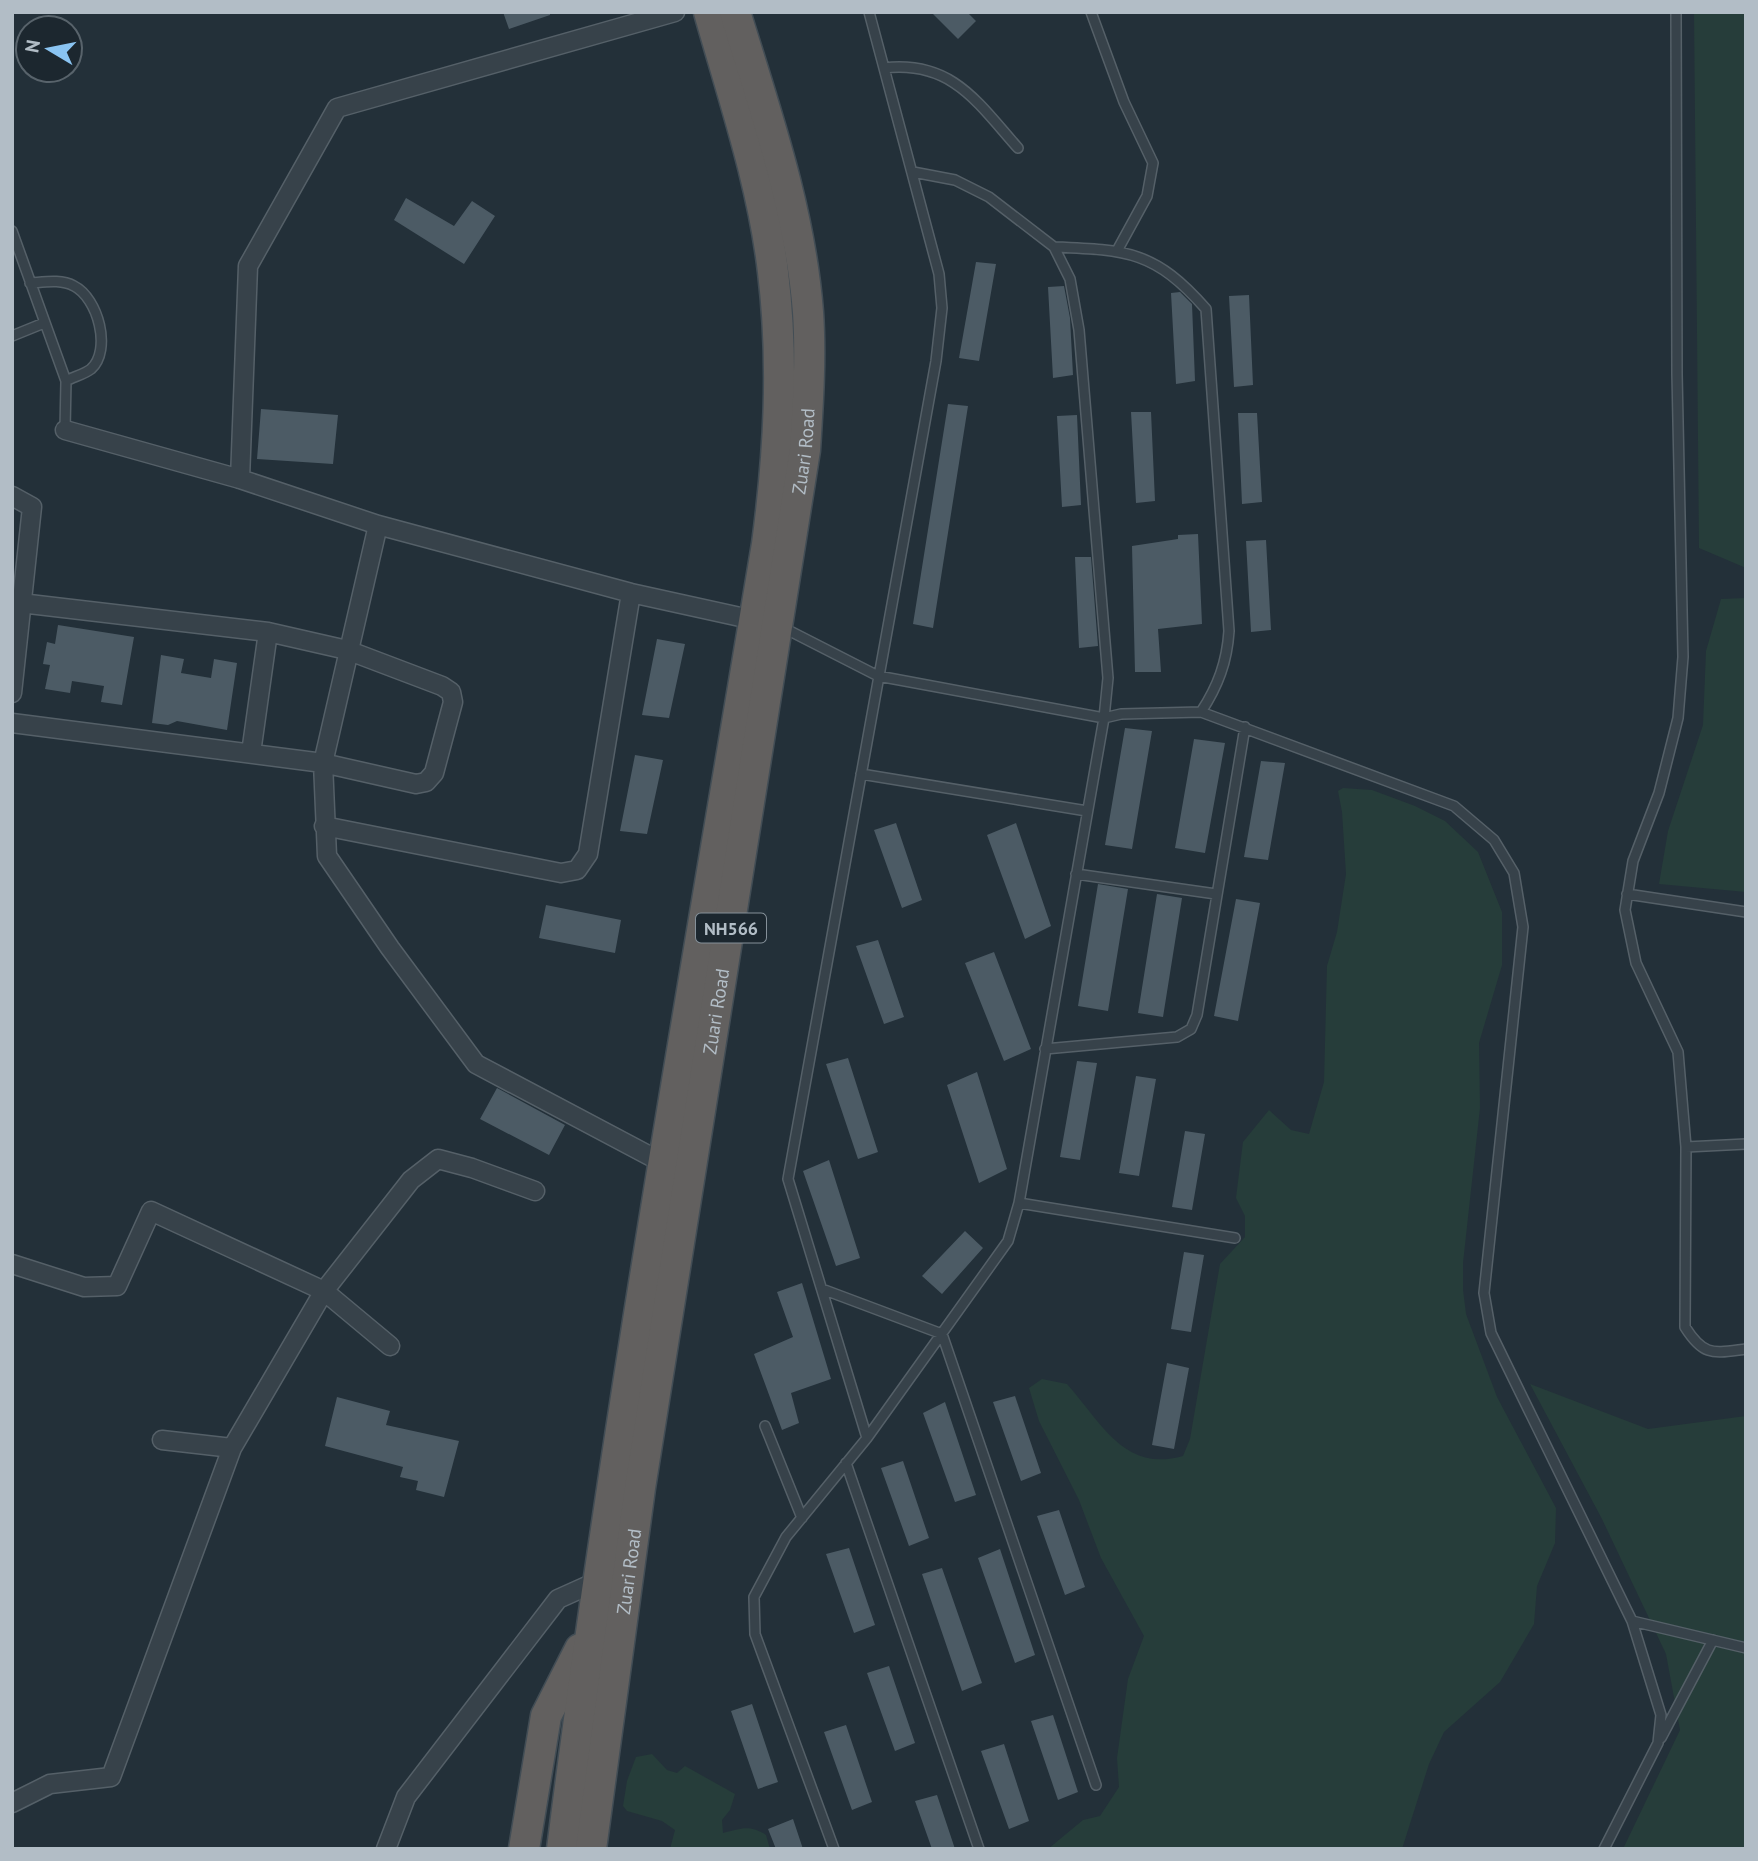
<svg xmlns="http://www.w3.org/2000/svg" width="1758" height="1861" font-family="'PT Sans',sans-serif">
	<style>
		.green { fill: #263d3a }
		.building { fill: #4c5b65 }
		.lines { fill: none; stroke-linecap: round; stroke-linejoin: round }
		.service-casing { stroke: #556068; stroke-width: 12 }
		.minor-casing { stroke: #556068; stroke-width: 21 }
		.trunk-casing { stroke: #424d55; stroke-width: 33 }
		.service { stroke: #37424a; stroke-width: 9 }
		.minor { stroke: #37424a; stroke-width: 18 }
		.trunk { stroke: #62605f; stroke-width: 30 }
		.labels { text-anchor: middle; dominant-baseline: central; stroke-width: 7; stroke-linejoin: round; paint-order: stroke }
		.shield { fill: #1c272f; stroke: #859099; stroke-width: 2 }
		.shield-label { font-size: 18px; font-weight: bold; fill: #b2bdc6 }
		.street-label { font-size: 19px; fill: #b2bdc6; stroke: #1c272f }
	</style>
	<rect width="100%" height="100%" fill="#233039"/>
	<path class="green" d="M 1694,12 L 1746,12 L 1746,568 L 1699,548 Z
		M 1746,598 L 1746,892 L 1659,884 L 1668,831 L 1703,725 L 1706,651 L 1721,599 Z
		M 1343,788 L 1372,790 L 1415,806 L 1445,821 L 1478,852 L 1502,912 L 1502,965 L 1479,1043 L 1480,1108 L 1463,1263 L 1463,1290 L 1466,1314 L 1497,1397 L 1556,1508 L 1555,1543 L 1537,1586 L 1534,1624 L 1500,1682 L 1444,1732 L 1429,1764 L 1402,1849 L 1048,1849 L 1083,1820 L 1100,1816 L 1119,1787 L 1117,1758 L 1128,1679 L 1144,1636 L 1101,1558 L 1079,1500 L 1039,1421 L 1029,1388 L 1042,1379 L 1067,1384 C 1101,1422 1124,1473 1183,1456 L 1190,1439 L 1220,1264 L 1245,1237 L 1245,1216 L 1236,1198 L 1243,1142 L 1269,1110 L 1291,1130 L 1309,1134 L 1324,1082 L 1327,966 L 1337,932 L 1346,874 L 1342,812 L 1338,791 Z
		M 1530,1384 L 1648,1429 L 1746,1416 L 1746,1849 L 1623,1849 L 1680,1730 L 1666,1654 L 1602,1519 Z
		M 652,1754 L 667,1770 L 677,1773 L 685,1766 L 735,1794 L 730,1810 L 722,1820 L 723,1833 C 741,1829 749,1824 766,1835 L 770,1849 L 670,1849 L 675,1830 L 662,1821 L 627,1811 L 623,1806 L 627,1781 L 636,1757 Z"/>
	<path class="building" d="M 503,12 L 550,12 L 550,15 L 509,29 Z
		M 931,12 L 967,12 L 976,21 L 958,39 Z
		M 406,198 L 454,226 L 472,201 L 495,216 L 464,264 L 394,220 Z
		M 976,262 L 996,264 L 979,361 L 959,358 Z
		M 1064,286 L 1070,318 L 1073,375 L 1053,378 L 1048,287 Z
		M 1180,292 L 1192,304 L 1195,381 L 1176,384 L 1171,293 Z
		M 1249,295 L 1253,385 L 1234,387 L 1229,296 Z
		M 948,404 L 968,406 L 933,628 L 913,624 Z
		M 261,409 L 338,415 L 333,464 L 257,459 Z
		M 1131,412 L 1151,412 L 1155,501 L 1136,503 Z
		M 1238,413 L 1257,413 L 1262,502 L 1242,504 Z
		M 1077,415 L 1081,505 L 1062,507 L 1057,416 Z
		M 1198,534 L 1202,624 L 1158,629 L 1161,672 L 1135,672 L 1132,546 L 1178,539 L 1178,535 Z
		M 1266,540 L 1271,630 L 1251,632 L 1246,541 Z
		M 1075,557 L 1091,557 L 1098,646 L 1079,648 Z
		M 58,625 L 134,637 L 122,705 L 101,702 L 104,686 L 72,681 L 70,693 L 45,689 L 50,665 L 43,664 L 47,642 L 55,644 Z
		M 657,639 L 685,644 L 669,718 L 642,715 Z
		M 161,655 L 184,659 L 181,673 L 211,678 L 214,659 L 237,663 L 227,730 L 177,721 L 168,725 L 152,723 Z
		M 1125,728 L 1152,731 L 1132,849 L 1105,845 Z
		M 1194,739 L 1225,743 L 1205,853 L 1175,848 Z
		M 635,755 L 663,760 L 647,834 L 620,831 Z
		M 1261,761 L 1285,763 L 1268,860 L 1244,857 Z
		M 896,823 L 922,900 L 902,908 L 874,830 Z
		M 1016,823 L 1051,926 L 1025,939 L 987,835 Z
		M 1098,884 L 1128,889 L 1108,1011 L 1078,1006 Z
		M 1157,894 L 1182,898 L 1163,1017 L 1138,1013 Z
		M 1236,899 L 1260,903 L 1238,1021 L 1214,1016 Z
		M 546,905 L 621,920 L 615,953 L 539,938 Z
		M 878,940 L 904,1017 L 884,1024 L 856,946 Z
		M 994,952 L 1031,1049 L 1004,1061 L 965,963 Z
		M 848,1058 L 878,1152 L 858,1159 L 826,1064 Z
		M 1077,1061 L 1097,1063 L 1080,1160 L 1060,1157 Z
		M 977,1072 L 1007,1169 L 979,1183 L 947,1085 Z
		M 1136,1076 L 1156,1079 L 1139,1176 L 1119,1173 Z
		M 497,1088 L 565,1125 L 549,1155 L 480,1119 Z
		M 1185,1131 L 1205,1134 L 1192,1210 L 1172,1207 Z
		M 829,1160 L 860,1258 L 836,1266 L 803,1171 Z
		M 965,1231 L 983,1248 L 942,1294 L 922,1276 Z
		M 1184,1252 L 1204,1255 L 1191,1332 L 1171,1329 Z
		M 802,1283 L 831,1379 L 791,1393 L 799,1423 L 782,1430 L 754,1354 L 793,1337 L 777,1292 Z
		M 1167,1363 L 1189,1368 L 1174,1449 L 1152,1445 Z
		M 1015,1396 L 1041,1473 L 1021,1481 L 993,1402 Z
		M 337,1397 L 390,1411 L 386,1425 L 459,1441 L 444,1497 L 416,1490 L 418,1481 L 400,1477 L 403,1467 L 325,1446 Z
		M 945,1402 L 976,1495 L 955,1502 L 923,1413 Z
		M 903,1461 L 929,1538 L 909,1546 L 881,1468 Z
		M 1059,1510 L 1085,1587 L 1065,1595 L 1037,1516 Z
		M 849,1548 L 875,1625 L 854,1633 L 826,1554 Z
		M 1000,1549 L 1035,1655 L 1015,1663 L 978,1558 Z
		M 942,1568 L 982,1683 L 962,1691 L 922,1574 Z
		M 889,1666 L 915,1743 L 895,1751 L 867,1673 Z
		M 752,1704 L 778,1782 L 758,1789 L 731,1711 Z
		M 1053,1715 L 1078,1792 L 1058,1800 L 1031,1721 Z
		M 846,1725 L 872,1802 L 852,1810 L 824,1732 Z
		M 1004,1744 L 1029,1821 L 1009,1829 L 981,1751 Z
		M 937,1795 L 955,1849 L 932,1849 L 915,1801 Z
		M 793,1819 L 803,1849 L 776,1849 L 768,1829 Z"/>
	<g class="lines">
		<defs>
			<path id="service" d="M 1091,12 L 1124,102 L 1153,163 L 1147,196 L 1118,249
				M 1676,12 L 1677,374 L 1683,657 L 1678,718 L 1659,793 L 1633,861 L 1625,910 L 1636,963 L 1678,1052 L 1686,1147 L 1685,1327 C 1704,1357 1713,1353 1746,1349
				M 884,68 C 952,60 978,103 1018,148
				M 12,231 L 66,381 L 65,430
				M 1054,247 C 1128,250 1155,251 1206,309 L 1229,631 C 1227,662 1218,686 1201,712
				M 30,283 C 45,282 61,279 74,286 C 98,298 112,350 91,369 C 85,374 73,377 66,381
				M 12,336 L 44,323
				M 782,627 L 878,676 L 1104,718 L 1121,714 L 1201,712 L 1454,806 L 1494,840 L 1514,873 L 1523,927 L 1484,1293 L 1491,1333 L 1632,1621 L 1661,1715 L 1658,1743 L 1604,1849
				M 861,774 L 1087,811
				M 1076,874 L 1216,894
				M 1627,894 L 1746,912
				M 1045,1049 L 1177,1037 L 1191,1029 L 1197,1015 L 1245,727
				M 1686,1147 L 1746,1144
				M 1019,1203 L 1235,1238
				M 822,1289 L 942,1334 L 1096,1785
				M 765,1426 L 802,1518
				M 867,1438 L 788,1179 L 936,361 L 942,308 L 939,274 L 869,12
				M 846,1463 L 979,1849
				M 1632,1621 L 1746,1648
				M 1661,1738 L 1713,1640
				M 834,1849 L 755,1634 L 754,1597 L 786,1537 L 867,1438 L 1008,1241 L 1019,1203 L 1104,718 L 1108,678 L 1079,330 L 1070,279 L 1054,247 L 989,197 L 955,180 L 913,172"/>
			<path id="minor" d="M 65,430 L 240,479 L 378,525 L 631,593 L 763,622
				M 240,479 L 248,266 L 337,108 L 675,12
				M 12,496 L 32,507 L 12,693
				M 378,525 L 323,763 L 327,856 L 390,948 L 476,1064 L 663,1163
				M 12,602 L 268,632 L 347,650 L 442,686 L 451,692 L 453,702 L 434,773 L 426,782 L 416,784 L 323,763 L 12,723
				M 251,753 L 268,632
				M 324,826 L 561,873 L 577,870 L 588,854 L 631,593
				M 12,1264 L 84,1287 L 117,1286 L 151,1211 L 324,1291 L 232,1448 L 162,1440
				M 390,1346 L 324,1291 L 411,1180 L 438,1159 L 472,1168 L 535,1191
				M 12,1803 L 50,1784 L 111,1777 L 232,1448
				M 386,1849 L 406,1797 L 558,1599 L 598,1581"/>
			<g id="trunk">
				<path d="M 524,1849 L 546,1716 L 580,1649"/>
				<path d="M 562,1849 C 617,1412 695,978 767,544 C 779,453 784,364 773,272 C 763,184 733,97 709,12"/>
				<path id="s1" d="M 591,1849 L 640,1488 L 805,450 C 808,404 811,357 808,312 C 800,209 765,110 735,12"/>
			</g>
		</defs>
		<use href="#service" class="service-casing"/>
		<use href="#minor" class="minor-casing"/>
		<use href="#trunk" class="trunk-casing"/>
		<use href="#service" class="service"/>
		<use href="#minor" class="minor"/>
		<use href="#trunk" class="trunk"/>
	</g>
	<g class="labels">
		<rect class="shield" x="696" y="913.5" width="70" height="29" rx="5"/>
		<g class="shield-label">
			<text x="731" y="928">NH566</text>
		</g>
		<g class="street-label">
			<text stroke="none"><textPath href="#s1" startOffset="1414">Zuari Road</textPath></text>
			<text stroke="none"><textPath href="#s1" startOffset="847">Zuari Road</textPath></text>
			<text stroke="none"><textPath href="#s1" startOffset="280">Zuari Road</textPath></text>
		</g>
	</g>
	<rect width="1758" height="1861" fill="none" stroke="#b2bdc6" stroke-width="28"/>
	<g transform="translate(49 49) rotate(280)"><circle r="33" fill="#1c272f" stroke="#58636b" stroke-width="2"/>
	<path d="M0-5L12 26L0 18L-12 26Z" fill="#8ac4f2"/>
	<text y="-10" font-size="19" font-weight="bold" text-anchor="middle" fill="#b2bdc6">N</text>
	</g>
</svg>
